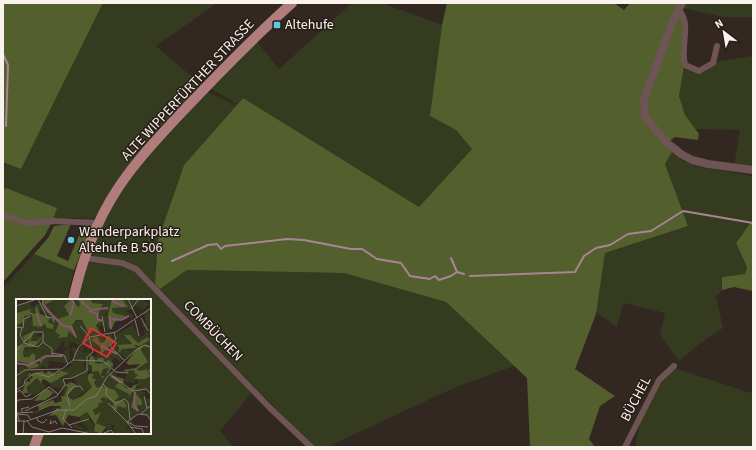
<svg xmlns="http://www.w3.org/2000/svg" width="756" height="450" font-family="'Source Sans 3',sans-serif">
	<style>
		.green { fill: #343b1f }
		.forest { fill: #535f2c }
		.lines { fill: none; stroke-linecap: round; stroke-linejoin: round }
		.stream { stroke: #a98496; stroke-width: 2 }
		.minor { stroke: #6e5454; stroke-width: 6 }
		.tertiary { stroke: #6e5454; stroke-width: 8 }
		.primary { stroke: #b17d7c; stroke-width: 10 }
		.poi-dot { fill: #5cc7e7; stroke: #281e18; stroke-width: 1.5 }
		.labels { text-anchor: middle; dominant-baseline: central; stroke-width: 3; stroke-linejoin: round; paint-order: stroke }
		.poi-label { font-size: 14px; fill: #f9f2ed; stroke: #281e18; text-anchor: start }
		.street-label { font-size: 14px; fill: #f9f2ed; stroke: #281e18 }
		.inset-river { fill: none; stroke: #875570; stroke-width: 2 }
		.inset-road { fill: none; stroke: #827973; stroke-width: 1 }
		.view { fill: #d83232; fill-opacity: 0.15; stroke: #d83232; stroke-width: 2 }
		.inset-edge { fill: none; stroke: #f9f2ed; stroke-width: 2 }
	</style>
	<rect width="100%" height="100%" fill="#322821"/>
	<path class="green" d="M 103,3 L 217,3 L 156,46 L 202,85 L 121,177 L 94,219 L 73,218 L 53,220 L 57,208 L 6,189 L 3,191 L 3,162 L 21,169 Z
		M 352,3 L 382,3 L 442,25 L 430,116 L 456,130 L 473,148 L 419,207 L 243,98 L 237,104 L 210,88 L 257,42 L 279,69 Z
		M 685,3 L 753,3 L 753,17 L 723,17 L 683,8 Z
		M 753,46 L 753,167 L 734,166 L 740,130 L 695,129 L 685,115 L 679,96 L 684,66 L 700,71 L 714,62 L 751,56 Z
		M 207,92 L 237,105 L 184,165 L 158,240 L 155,284 L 139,269 L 125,262 L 94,256 L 91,251 C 101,227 112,203 127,181 C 150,149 180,121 207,92 Z
		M 672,152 L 683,161 L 695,166 L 753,176 L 753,221 L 751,222 L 736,243 L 747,267 L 745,274 L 722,277 L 722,290 L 716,296 L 723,328 L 699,344 L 679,361 L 660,335 L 665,313 L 623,303 L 617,327 L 596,312 L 605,253 L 688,226 L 665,164 Z
		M 34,254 L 74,270 L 67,300 L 17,300 L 17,433 L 34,433 L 28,447 L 3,447 L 3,288 Z
		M 87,263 L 123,264 L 137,271 L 254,390 L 220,431 L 234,447 L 36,447 L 41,433 L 150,433 L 150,300 L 77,300 Z
		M 187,270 L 344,273 L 446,302 L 514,366 L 456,387 L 327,447 L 313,447 L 160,289 Z
		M 674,368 L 751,393 L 753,389 L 753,447 L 635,447 L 641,419 L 660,381 Z"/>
	<path class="forest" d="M 3,3 L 103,3 L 21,169 L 3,162 Z
		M 447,3 L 614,3 L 624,10 L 630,3 L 681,3 L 683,16 L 684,66 L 679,96 L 685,115 L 699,134 L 698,140 L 675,137 L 666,144 L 672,152 L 665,164 L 688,226 L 605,253 L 596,314 L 575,369 L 615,396 L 600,406 L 589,439 L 595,447 L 530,447 L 527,378 L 446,302 L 344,273 L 187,270 L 160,289 L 155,284 L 158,240 L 184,165 L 243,98 L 419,207 L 472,149 L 456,130 L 430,116 L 442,25 Z
		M 6,188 L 57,208 L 53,220 L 45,235 L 3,282 L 3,191 Z
		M 753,221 L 753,291 L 734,287 L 722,290 L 722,277 L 745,274 L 747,267 L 736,243 L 751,222 Z
		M 71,224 L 57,256 L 68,261 L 84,224 L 90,224 L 92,226 L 74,270 L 34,254 L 48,238 L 54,226 Z"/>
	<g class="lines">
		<path class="stream" d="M 3,54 L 8,65 L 6,126
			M 451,258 L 457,272
			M 172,261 L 208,245 L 217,244 L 221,249 L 225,246 L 287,239 L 304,240 L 351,249 L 362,249 L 377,259 L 401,263 L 410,276 L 430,279 L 435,276 L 439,280 L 451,276 L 457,272 L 464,274
			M 470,276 L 575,272 L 584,256 L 596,248 L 610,245 L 628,234 L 651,231 L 683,211 L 753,223"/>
		<path class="minor" d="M 679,10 C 689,22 684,35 684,49 C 683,55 684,60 685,65 L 699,71 L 713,63 L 717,46
			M 3,215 L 27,223 L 53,221 L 98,223
			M 84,258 L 122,263 L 136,269 L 269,407 L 311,447
			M 625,447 L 659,380 L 674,366"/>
		<path class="tertiary" d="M 682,3 L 672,23 L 644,100 L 645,117 L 667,143 L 681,154 L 692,160 L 708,164 L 753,170"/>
		<path class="primary" d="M 73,300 C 81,265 92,232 110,201 C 129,168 156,140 182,112 C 218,74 254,37 292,3
			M 34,447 L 39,433"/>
	</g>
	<g class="poi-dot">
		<rect x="273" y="21" width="8" height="8" rx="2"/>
		<circle cx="71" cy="240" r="4"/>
	</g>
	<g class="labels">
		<g class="poi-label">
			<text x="285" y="25">Altehufe</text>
			<text x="79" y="232">Wanderparkplatz<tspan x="79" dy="16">Altehufe B 506</tspan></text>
		</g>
		<g class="street-label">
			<text transform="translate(188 90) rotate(-47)">ALTE WIPPERFÜRTHER STRASSE</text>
			<text transform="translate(213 331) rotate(46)">COMBÜCHEN</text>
			<text transform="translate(636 399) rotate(-62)">BÜCHEL</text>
		</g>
	</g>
	<g transform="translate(16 299)">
		<rect width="135" height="135" fill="#322821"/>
		<path d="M 15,0 L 15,7 L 20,8 L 20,15 L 1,14 L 2,8 ZM 40,0 L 65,0 L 67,5 L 73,9 L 73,12 L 69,10 L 69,12 L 54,1 L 48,7 L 53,16 L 42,20 L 36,11 L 30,9 L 44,24 L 39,33 L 44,36 L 43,39 L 51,38 L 53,32 L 60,40 L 56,27 L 58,22 L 66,21 L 73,35 L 79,31 L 82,33 L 80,26 L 88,22 L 84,21 L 82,16 L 84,10 L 78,9 L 85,9 L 87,5 L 76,4 L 75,0 L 96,0 L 94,13 L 87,15 L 93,16 L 95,30 L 91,31 L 90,27 L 86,26 L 83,27 L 85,33 L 80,34 L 87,36 L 88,43 L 85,44 L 81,37 L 75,41 L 85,51 L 74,47 L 73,53 L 77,55 L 72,57 L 67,66 L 71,69 L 72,65 L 77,70 L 71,72 L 76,88 L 57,101 L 51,100 L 50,98 L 56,89 L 61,87 L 58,78 L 45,78 L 52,74 L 36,74 L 50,70 L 55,67 L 56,65 L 54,64 L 56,62 L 62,63 L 62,58 L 60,61 L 56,51 L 57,47 L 61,51 L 67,47 L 69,49 L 67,52 L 70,54 L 72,49 L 67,45 L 63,47 L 58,43 L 53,43 L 54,61 L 50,61 L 50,64 L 32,62 L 33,65 L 31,70 L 26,65 L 26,68 L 16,72 L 14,71 L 24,66 L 19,64 L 25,64 L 30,56 L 24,57 L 26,60 L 18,63 L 20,56 L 16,54 L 13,58 L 9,58 L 7,52 L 12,48 L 19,48 L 16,50 L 20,50 L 26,35 L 30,32 L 20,36 L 25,38 L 22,43 L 16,45 L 22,42 L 13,41 L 18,33 L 14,32 L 8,35 L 6,41 L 10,43 L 10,41 L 13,39 L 13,45 L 0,47 L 0,26 L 8,22 L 8,17 L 14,16 L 15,23 L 15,18 L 18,19 L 17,27 L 25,28 L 29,25 L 31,29 L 37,30 L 38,27 L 32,23 L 34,18 L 25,11 L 23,13 L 20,6 L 25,3 L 30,6 ZM 49,40 L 48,49 L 52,47 L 52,50 L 45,54 L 48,53 L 49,56 L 38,54 ZM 106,0 L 126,0 L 133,5 L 127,11 L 118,6 L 115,12 L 114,10 L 110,12 L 117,16 L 115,21 L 114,17 L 103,18 L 97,14 L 96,9 L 100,7 L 111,8 ZM 132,11 L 135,20 L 132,29 L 135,30 L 133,36 L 135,46 L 130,46 L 110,60 L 104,54 L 107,60 L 104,63 L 99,59 L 95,63 L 91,61 L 93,68 L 78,64 L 78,58 L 83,55 L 87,56 L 90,49 L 96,49 L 99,45 L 92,36 L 96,34 L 96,38 L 100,39 L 99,36 L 117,26 L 123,38 L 129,36 L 127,29 L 131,34 L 134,33 L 126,27 L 130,23 L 128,14 ZM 131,38 L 133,42 L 118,46 L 120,49 L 113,52 L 112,49 L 106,50 L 103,54 L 103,48 L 100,47 L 116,45 L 111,42 L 122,44 ZM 131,47 L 135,49 L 135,68 L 131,73 L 129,70 L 123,72 L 121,69 L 128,65 L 126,48 ZM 4,66 L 13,70 L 11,74 L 13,75 L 6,81 L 7,85 L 0,87 ZM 92,69 L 90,75 L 100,73 L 100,78 L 96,79 L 104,84 L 102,84 L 101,88 L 113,95 L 112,99 L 116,93 L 119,94 L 116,108 L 121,111 L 121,106 L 126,102 L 123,101 L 120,95 L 115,91 L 122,88 L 121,80 L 135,75 L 133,96 L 130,91 L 125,92 L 131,94 L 125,96 L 128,100 L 135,99 L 135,103 L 131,106 L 135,107 L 135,119 L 122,113 L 116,119 L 117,127 L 112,125 L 112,129 L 111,127 L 110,132 L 113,129 L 116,135 L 100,135 L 97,130 L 99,127 L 93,125 L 97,129 L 91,130 L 98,135 L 86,135 L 91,132 L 90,128 L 80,124 L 85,114 L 79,116 L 77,111 L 82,108 L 82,104 L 88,103 L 79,86 L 81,81 L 76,79 L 78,76 L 75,74 L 82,72 L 85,77 L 87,76 L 87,70 ZM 113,71 L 119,72 L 122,76 L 118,84 L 108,82 ZM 21,79 L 30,88 L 20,95 L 12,96 L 13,86 ZM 30,80 L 35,83 L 39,80 L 47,80 L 52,88 L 49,95 L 46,94 L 48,91 L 45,89 L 36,88 ZM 71,113 L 74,116 L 72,121 L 78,125 L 77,130 L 80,135 L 67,134 L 66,131 L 57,128 L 57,126 L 64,127 L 68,129 L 67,133 L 72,130 L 63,119 L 64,115 Z" fill="#343b1f" fill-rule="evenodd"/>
		<path d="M 28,0 L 40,0 L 29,6 L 42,20 L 53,16 L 48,7 L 54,1 L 63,8 L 64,4 L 61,0 L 75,0 L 76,4 L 87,5 L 85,9 L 78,10 L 84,10 L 82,19 L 85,22 L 88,20 L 80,26 L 83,33 L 79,31 L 73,35 L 66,21 L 60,21 L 56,26 L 61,40 L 53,32 L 51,38 L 42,39 L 44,36 L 39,33 L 43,24 L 37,15 L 31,13 L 26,4 L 29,6 ZM 96,0 L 106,0 L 112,8 L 96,9 L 97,14 L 110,17 L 99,23 L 95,31 L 93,28 L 92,15 ZM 20,5 L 24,15 L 34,18 L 32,23 L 38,26 L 37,30 L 31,29 L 29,25 L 25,28 L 17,27 L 16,16 L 8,17 L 8,23 L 0,26 L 0,8 L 1,14 L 15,10 L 14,13 L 19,15 ZM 19,31 L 14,42 L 22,42 L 27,36 L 25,40 L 19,48 L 9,48 L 7,53 L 8,58 L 13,58 L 16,54 L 20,56 L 18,63 L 26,60 L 24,58 L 30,56 L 32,58 L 29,58 L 25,64 L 27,68 L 23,62 L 19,64 L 23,65 L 22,68 L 13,70 L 9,66 L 0,65 L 15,65 L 0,62 L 0,47 L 12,45 L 13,39 L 8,44 L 7,37 ZM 92,36 L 98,42 L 85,56 L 84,48 L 75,41 L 81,37 L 85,44 L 88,43 ZM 108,36 L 114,36 L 122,44 L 131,38 L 134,41 L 124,47 L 118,46 L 120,49 L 106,50 L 103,54 L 103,48 L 100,46 L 116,45 ZM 130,46 L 133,47 L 135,49 L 127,47 L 125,51 L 132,63 L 121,70 L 123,72 L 131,70 L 131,73 L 135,68 L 135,75 L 132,74 L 135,77 L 129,80 L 118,80 L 122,76 L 118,74 L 119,72 L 113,71 L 112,74 L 107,71 L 120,69 L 124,65 L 113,66 L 110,64 L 122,49 L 128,46 ZM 74,56 L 78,58 L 79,64 L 84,65 L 86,63 L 86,66 L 87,62 L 81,61 L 82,59 L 87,59 L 88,60 L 86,65 L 92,61 L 97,64 L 97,68 L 87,66 L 95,69 L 93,74 L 90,75 L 93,69 L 87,70 L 85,77 L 89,77 L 86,79 L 82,72 L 76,73 L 76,67 L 72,65 ZM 26,72 L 30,75 L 32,72 L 40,75 L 45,72 L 53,74 L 35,84 L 27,80 L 25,84 L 21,79 L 11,88 L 12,94 L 6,94 L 10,82 L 14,83 L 14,80 L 17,79 L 15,76 L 10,78 L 13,75 L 12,73 L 15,75 ZM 75,74 L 78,76 L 76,79 L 81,81 L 78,83 L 81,89 L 86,87 L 99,91 L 103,98 L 98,102 L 107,101 L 111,107 L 109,109 L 102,107 L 100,112 L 98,110 L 99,115 L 96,107 L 98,105 L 88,95 L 92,100 L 86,98 L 85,101 L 88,103 L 83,104 L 82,108 L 77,111 L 79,116 L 85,113 L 80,124 L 90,128 L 85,135 L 78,132 L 79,125 L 71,113 L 63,118 L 52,116 L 47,127 L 40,116 L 33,117 L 41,109 L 45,110 L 44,107 L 34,107 L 14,116 L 23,111 L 22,106 L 37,101 L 39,104 L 46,102 L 45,97 L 48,97 L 52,88 L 49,86 L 55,83 L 61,86 L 50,97 L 57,101 L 66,97 L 76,88 L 72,81 L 72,76 ZM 94,76 L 108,80 L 107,86 L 110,89 L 115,89 L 118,86 L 126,84 L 121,86 L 118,92 L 126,102 L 126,106 L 121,106 L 122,113 L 115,108 L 119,94 L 116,93 L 112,99 L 113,95 L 99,88 L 102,84 L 106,85 ZM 32,90 L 40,95 L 35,94 L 36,96 L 29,101 L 18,102 L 27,91 Z" fill="#535f2c"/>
		<path class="inset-river" d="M 27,0 L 27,5 L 31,11 L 47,27 L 55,28 L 60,38M 65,2 L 75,11 L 92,9M 96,2 L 108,7M 73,12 L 81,15 L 82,20 L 86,22M 21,15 L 25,27M 54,17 L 58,4 L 55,0M 94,17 L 95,30M 96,20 L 105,21 L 113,17M 85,47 L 101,55M 26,60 L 30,57 L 47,57M 0,64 L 12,66 L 25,60M 95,77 L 105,84M 119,93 L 118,106 L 122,112"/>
		<path class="inset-road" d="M 22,0 L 31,18 L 37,19 L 38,23M 112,0 L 121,19M 0,7 L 21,0M 115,10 L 123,0M 86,17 L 89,33M 125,19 L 132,32M 119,21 L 123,37M 64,27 L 74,38M 0,28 L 7,29 L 8,20 L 15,17M 6,29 L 4,36 L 8,43M 98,34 L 100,40 L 94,47 L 109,62M 27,43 L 36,50 L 36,54M 8,44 L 22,48 L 27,43 L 27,33M 0,52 L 18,33 L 27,33M 36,56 L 36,54 L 48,56 L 52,65M 57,61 L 87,62 L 100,73 L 112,74M 94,75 L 117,92 L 130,90 L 135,95M 0,77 L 9,71 L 46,70 L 57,61 L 62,49 L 74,38 L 100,33 L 135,9M 87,85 L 91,89 L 90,96 L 100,105M 0,91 L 8,86 L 9,81 L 19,74 L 33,78 L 44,71M 0,94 L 4,91 L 10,98 L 15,95M 128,97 L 131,109M 0,104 L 2,101 L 16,100 L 33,88 L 42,95M 92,104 L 110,122 L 119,127 L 132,128M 100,105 L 108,100 L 112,103 L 114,120M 54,108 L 51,96 L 57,88 L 64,87 L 67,91M 0,109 L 3,122M 50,110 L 47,120 L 56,129M 9,112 L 41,97 L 49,86 L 47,80 L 56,79 L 71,72 L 71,58 L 77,53 L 73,39M 2,114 L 17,113M 7,114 L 5,110 L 13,108M 0,115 L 12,116 L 14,120M 125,115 L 135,106M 21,119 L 22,122 L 27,124 L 31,120M 35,121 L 34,125 L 39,122 L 41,125M 0,122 L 11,122 L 42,111 L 58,111 L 71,100 L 80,97 L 91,78 L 121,50 L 129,46 L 135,48M 11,122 L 16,128 L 33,133 L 46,129 L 76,135M 111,123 L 122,115 L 131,116 L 135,122M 111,123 L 120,135M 53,126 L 73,120M 114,128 L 126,130 L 128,135M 7,135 L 8,122M 86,135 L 95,131 L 98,135"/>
		<path class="view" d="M 75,29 L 100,44 L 91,58 L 67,44 Z"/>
		<rect width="135" height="135" class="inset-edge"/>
	</g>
	<rect width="756" height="450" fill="none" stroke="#f9f2ed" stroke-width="8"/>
	<g transform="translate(724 32) rotate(329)" stroke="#281e18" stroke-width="3" paint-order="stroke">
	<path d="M0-3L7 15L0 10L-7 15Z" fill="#f9f2ed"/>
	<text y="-6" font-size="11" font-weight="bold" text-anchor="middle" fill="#f9f2ed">N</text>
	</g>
</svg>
